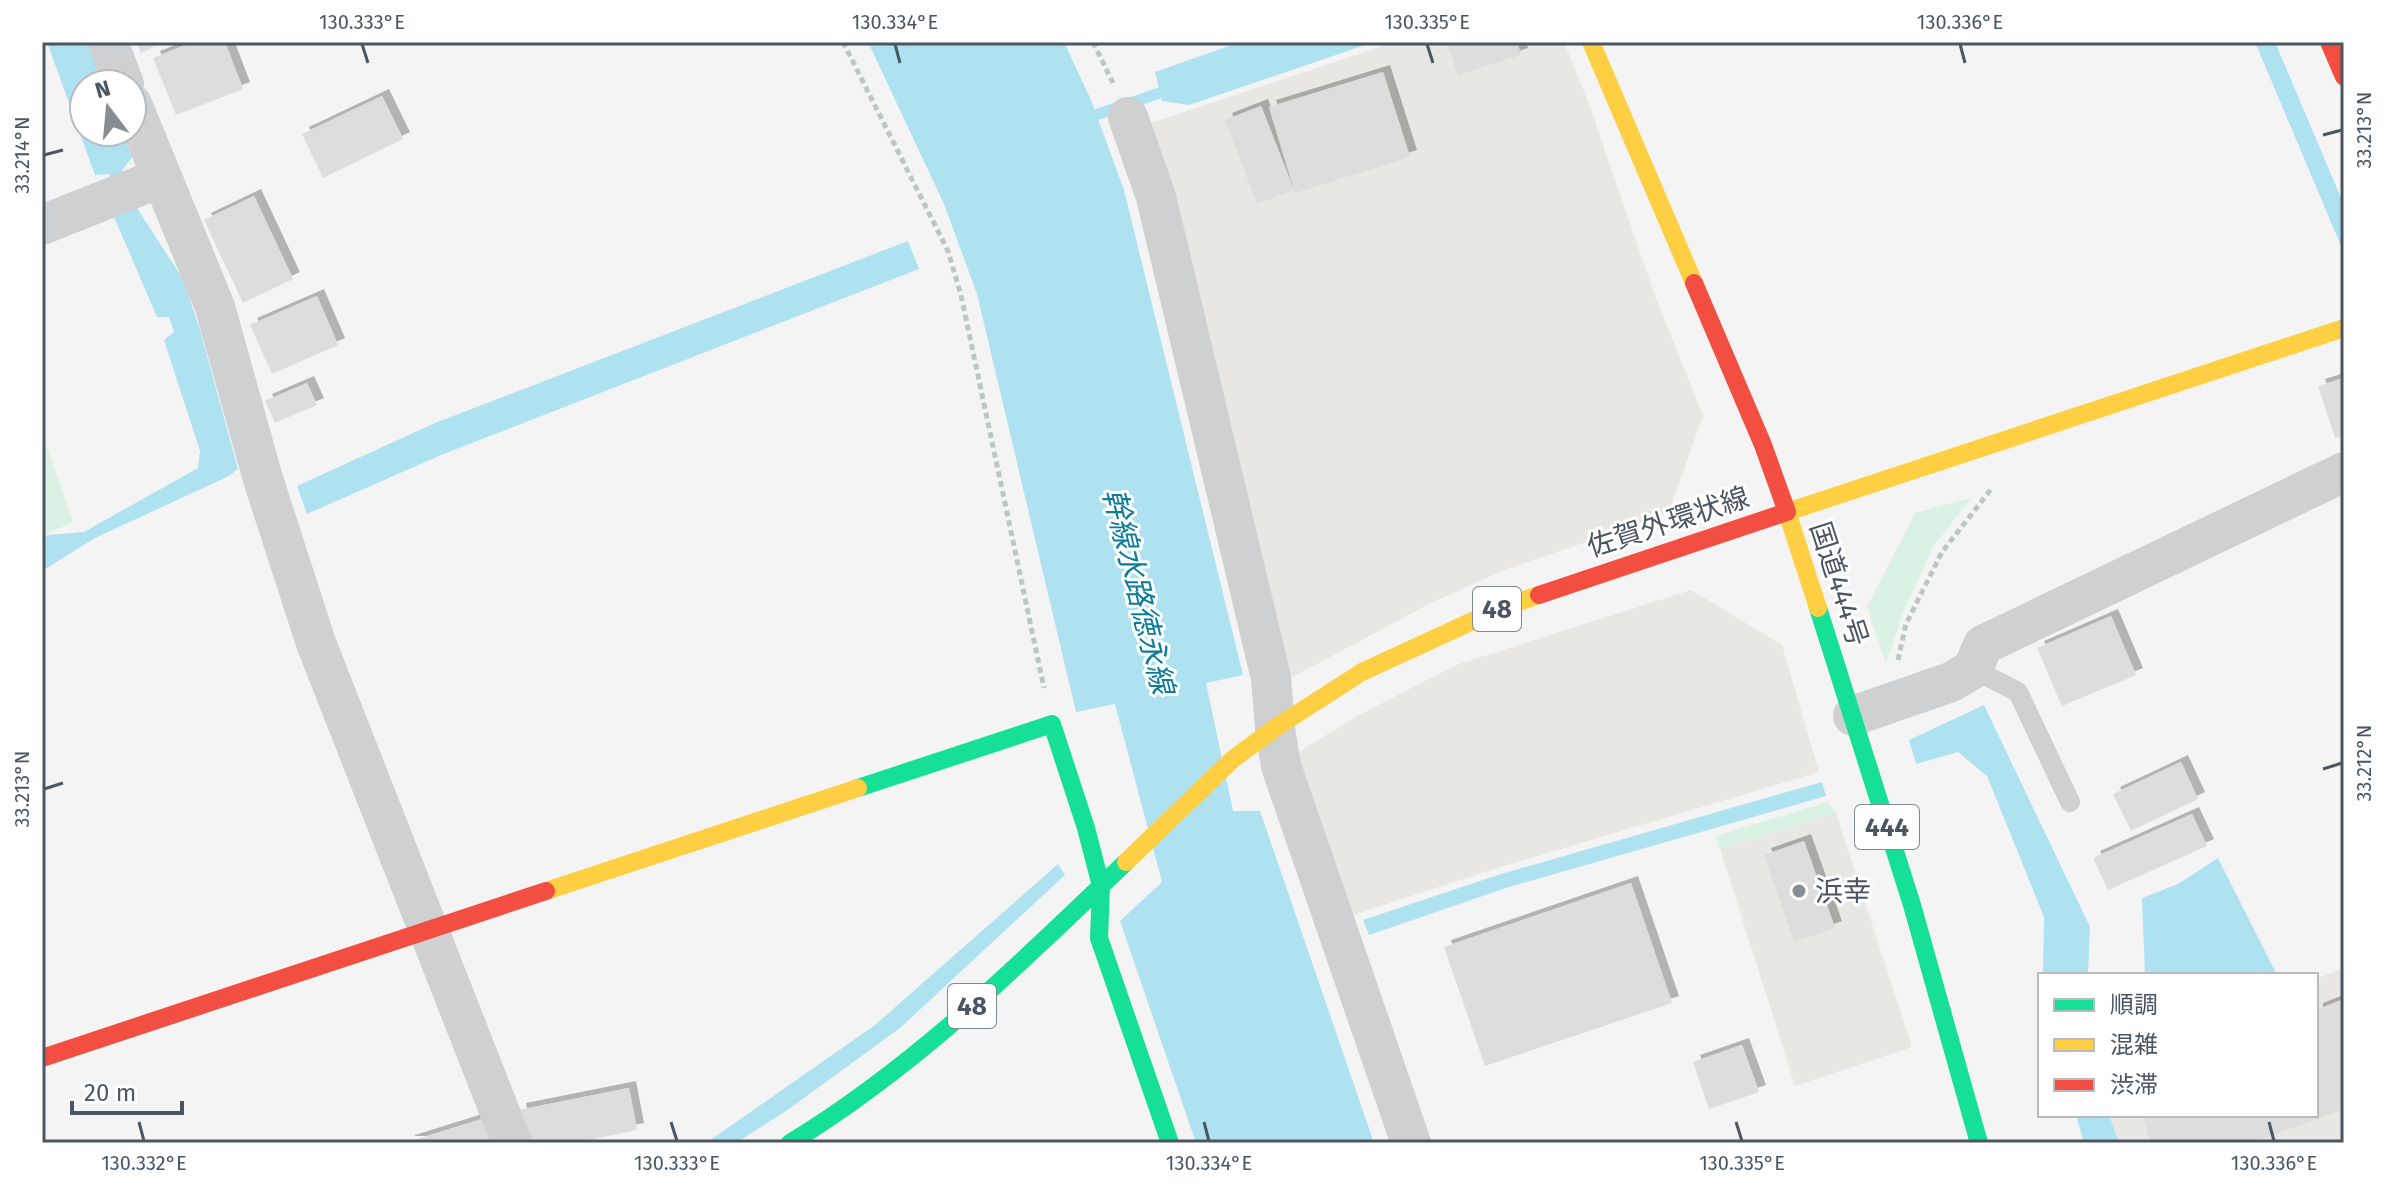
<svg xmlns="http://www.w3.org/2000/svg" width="2386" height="1185" font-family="'Fira Sans','Noto Sans JP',sans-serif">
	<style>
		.commercial { fill: #e8e7e3 }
		.green { fill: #d9f2e3 }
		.water { fill: #aee2f0 }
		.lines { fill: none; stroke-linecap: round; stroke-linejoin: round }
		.stream { stroke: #aee2f0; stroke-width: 11 }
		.building { fill: #ddddde; filter: url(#shadow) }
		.path { stroke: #bcc7c4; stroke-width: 5; stroke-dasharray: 6 4; stroke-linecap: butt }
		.lane { stroke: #ced0d2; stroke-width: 20 }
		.street { stroke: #ced0d2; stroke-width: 40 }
		.fast { stroke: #16e098; stroke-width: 18 }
		.slow { stroke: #ffcf43; stroke-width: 18 }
		.jam { stroke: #f24e42; stroke-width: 18 }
		.ticks { fill: none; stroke: #4a5661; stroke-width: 3 }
		.poi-dot { fill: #868d94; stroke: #fff; stroke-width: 3 }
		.labels { text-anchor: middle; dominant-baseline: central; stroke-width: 6; stroke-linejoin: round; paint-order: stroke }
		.shield { fill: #fff; stroke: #808990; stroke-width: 2 }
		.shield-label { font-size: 26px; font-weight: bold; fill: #4a5661 }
		.street-label { font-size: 28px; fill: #4a5661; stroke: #fff }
		.poi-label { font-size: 28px; fill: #4a5661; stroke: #fff; text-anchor: start }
		.water-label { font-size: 30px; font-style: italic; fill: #0c7c9b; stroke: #fff }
		.neatline { fill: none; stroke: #4a5661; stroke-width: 3 }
		.ticks-label { font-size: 20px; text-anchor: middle; fill: #4a5661 }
	</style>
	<defs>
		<filter id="shadow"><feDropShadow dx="7" dy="-7" stdDeviation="0" flood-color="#0004"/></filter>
	</defs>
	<rect width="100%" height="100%" fill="#f4f4f4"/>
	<path class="commercial" d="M 1395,42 L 1564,42 L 1589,104 L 1655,296 L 1703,416 L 1668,514 L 1504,570 L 1431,603 L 1287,680 L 1142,126 Z
		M 1691,590 L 1782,645 L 1819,772 L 1497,868 L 1350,916 L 1297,753 L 1361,714 L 1456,665 Z
		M 1828,802 L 1836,813 L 1912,1047 L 1795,1086 L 1716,836 Z
		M 2344,968 L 2344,1143 L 2102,1143 L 2093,1115 L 2316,1115 L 2316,979 Z"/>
	<path class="green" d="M 47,447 L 73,522 L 42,536 L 42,449 Z
		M 1971,498 L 1933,547 L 1902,615 L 1886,664 L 1867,607 L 1915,513 Z
		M 1828,802 L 1836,813 L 1719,849 L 1716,836 Z"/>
	<path class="water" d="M 47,42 L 92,42 L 107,84 L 84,84 L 84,132 L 123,132 L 132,158 L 122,170 L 135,205 L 183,279 L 200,330 L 238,469 L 229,476 L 95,538 L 42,571 L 42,538 L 48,535 L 84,532 L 198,468 L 200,451 L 164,340 L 174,332 L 169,317 L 157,317 L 114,217 L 122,209 L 109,174 L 95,175 Z
		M 868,42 L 1064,42 L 1091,100 L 1124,190 L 1243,675 L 1206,683 L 1233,811 L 1260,811 L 1374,1143 L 1196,1143 L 1120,921 L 1162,882 L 1115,704 L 1076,712 L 977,294 L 944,204 Z
		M 1240,42 L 1374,42 L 1189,105 L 1162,101 L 1155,72 Z
		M 2255,42 L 2275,42 L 2344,205 L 2344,253 Z
		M 908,241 L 919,269 L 441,455 L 307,514 L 297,486 L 435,423 Z
		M 1984,705 L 2090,927 L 2088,975 L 2043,975 L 2044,917 L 1987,776 L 1958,752 L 1916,764 L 1909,740 Z
		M 1822,782 L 1826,796 L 1509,887 L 1369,935 L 1363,920 L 1501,874 Z
		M 2218,858 L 2276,973 L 2145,975 L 2142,898 L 2178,884 Z
		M 1058,864 L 1065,875 L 900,1028 L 789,1109 L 736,1143 L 706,1143 L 875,1025 Z
		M 2076,1115 L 2109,1115 L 2119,1143 L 2084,1143 Z"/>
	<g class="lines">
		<path class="stream" d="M 1084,119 L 1174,88"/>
	</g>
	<path class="building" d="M 136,42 L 164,42 L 141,53 Z
		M 193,42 L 225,42 L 243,89 L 176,115 L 153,58 Z
		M 1452,42 L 1517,42 L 1521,55 L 1458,75 L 1447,44 Z
		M 1383,72 L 1410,157 L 1295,193 L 1269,107 Z
		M 382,96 L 403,139 L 323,178 L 302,134 Z
		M 1261,106 L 1294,190 L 1257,204 L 1225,120 Z
		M 254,196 L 293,279 L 243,303 L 204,220 Z
		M 317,296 L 338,345 L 272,374 L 250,325 Z
		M 2344,378 L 2344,435 L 2335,438 L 2318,386 Z
		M 307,383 L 317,405 L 275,423 L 265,401 Z
		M 2111,616 L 2136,675 L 2062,706 L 2037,648 Z
		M 2181,762 L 2198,799 L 2131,831 L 2113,794 Z
		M 2192,814 L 2207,846 L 2108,890 L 2093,858 Z
		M 1804,841 L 1835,928 L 1794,942 L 1764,855 Z
		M 1631,883 L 1672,1003 L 1485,1066 L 1444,947 Z
		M 2344,999 L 2344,1109 L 2251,1143 L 2151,1143 L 2142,1115 L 2316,1115 L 2316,1010 Z
		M 1742,1045 L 1759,1092 L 1709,1109 L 1693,1062 Z
		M 629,1088 L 637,1130 L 574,1143 L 525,1143 L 519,1110 Z
		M 485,1118 L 493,1143 L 408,1143 L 408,1142 Z"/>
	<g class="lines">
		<path class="path" d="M 843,42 L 948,251 L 961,295 L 1044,688
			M 1093,42 L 1113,83
			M 1898,660 L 1906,624 L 1942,552 L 1992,488"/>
		<path class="lane" d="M 1973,669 L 2018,692 L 2070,802"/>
		<path class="street" d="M 108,42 L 124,84
			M 132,104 L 215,307 L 263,479 L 316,643 L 512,1143
			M 1128,117 L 1156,197 L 1271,678 L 1275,728 L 1281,766 L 1411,1143
			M 42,225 L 160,178
			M 1853,716 L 1951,682 L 1973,669 L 1983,645 L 2344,472"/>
		<path class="fast" d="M 1818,608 L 1912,905 L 1979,1143
			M 858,788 L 1052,724 L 1086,828 L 1101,886 L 1099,938 L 1170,1143
			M 790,1143 C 915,1067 1021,963 1126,862"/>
		<path class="slow" d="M 1591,42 L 1694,283
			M 1818,608 L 1787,512 L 2344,328
			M 1126,862 L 1233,759 L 1275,728 L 1362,672 L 1501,608 L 1539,595
			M 546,891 L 858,788"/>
		<path class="jam" d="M 2329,42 L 2344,77
			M 1539,595 L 1787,512 L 1763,445 L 1694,283
			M 42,1058 L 546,891"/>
	</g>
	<path class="ticks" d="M 362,44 L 368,63M 895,44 L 900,63M 1427,44 L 1433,63M 1960,44 L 1965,63M 2323,135 L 2342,130M 44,155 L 63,150M 2323,769 L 2342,763M 44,789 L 63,783M 139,1122 L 144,1141M 671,1122 L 677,1141M 1204,1122 L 1209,1141M 1736,1122 L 1742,1141M 2269,1122 L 2274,1141"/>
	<circle class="poi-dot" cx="1799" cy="891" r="8"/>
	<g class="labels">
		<g class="shield">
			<rect x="1473" y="587" width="48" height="44" rx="6"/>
			<rect x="1855" y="805" width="64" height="44" rx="6"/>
			<rect x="948" y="984" width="48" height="44" rx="6"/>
		</g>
		<g class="shield-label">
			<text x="1497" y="609">48</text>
			<text x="1887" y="827">444</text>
			<text x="972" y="1006">48</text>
		</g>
		<g class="street-label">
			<text transform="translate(1668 522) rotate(-18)">佐賀外環状線</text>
			<text transform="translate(1839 584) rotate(72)">国道444号</text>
		</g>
		<g class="poi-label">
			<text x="1815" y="891">浜幸</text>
		</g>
		<g class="water-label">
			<text transform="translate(1138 591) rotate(76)">幹線水路徳永線</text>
		</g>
	</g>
	<rect width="2386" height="1185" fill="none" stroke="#ffffff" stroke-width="88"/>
	<rect x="2038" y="973" width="280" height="144" fill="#ffffff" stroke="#b7bbc0" stroke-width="2"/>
	<rect x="2054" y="999" width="40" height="12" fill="#16e098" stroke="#b7bbc0" stroke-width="2"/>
	<text x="2110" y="1013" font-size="24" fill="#4a5661">順調</text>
	<rect x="2054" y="1039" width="40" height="12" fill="#ffcf43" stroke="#b7bbc0" stroke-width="2"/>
	<text x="2110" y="1053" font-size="24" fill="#4a5661">混雑</text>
	<rect x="2054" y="1079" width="40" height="12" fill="#f24e42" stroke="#b7bbc0" stroke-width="2"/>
	<text x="2110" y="1093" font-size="24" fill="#4a5661">渋滞</text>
	<g transform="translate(108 108) rotate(344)"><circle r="38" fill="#ffffff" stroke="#b7bbc0" stroke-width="2"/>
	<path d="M0-6L14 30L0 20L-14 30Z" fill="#868d94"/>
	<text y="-12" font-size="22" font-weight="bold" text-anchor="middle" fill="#4a5661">N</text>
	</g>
	<path d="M72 1101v12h110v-12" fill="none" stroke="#4a5661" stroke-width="4"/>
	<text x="84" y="1101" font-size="24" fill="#4a5661" stroke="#ffffff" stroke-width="6" paint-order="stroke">20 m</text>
	<rect x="44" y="44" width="2298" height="1097" class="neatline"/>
	<g class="ticks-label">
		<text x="362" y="29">130.333°E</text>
		<text x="895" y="29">130.334°E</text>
		<text x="1427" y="29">130.335°E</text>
		<text x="1960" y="29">130.336°E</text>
		<text transform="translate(2364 130) rotate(-90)" y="7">33.213°N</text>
		<text transform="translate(22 155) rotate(-90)" y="7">33.214°N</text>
		<text transform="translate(2364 763) rotate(-90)" y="7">33.212°N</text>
		<text transform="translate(22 789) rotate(-90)" y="7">33.213°N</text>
		<text x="144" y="1170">130.332°E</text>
		<text x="677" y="1170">130.333°E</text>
		<text x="1209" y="1170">130.334°E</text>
		<text x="1742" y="1170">130.335°E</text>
		<text x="2274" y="1170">130.336°E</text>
	</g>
</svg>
